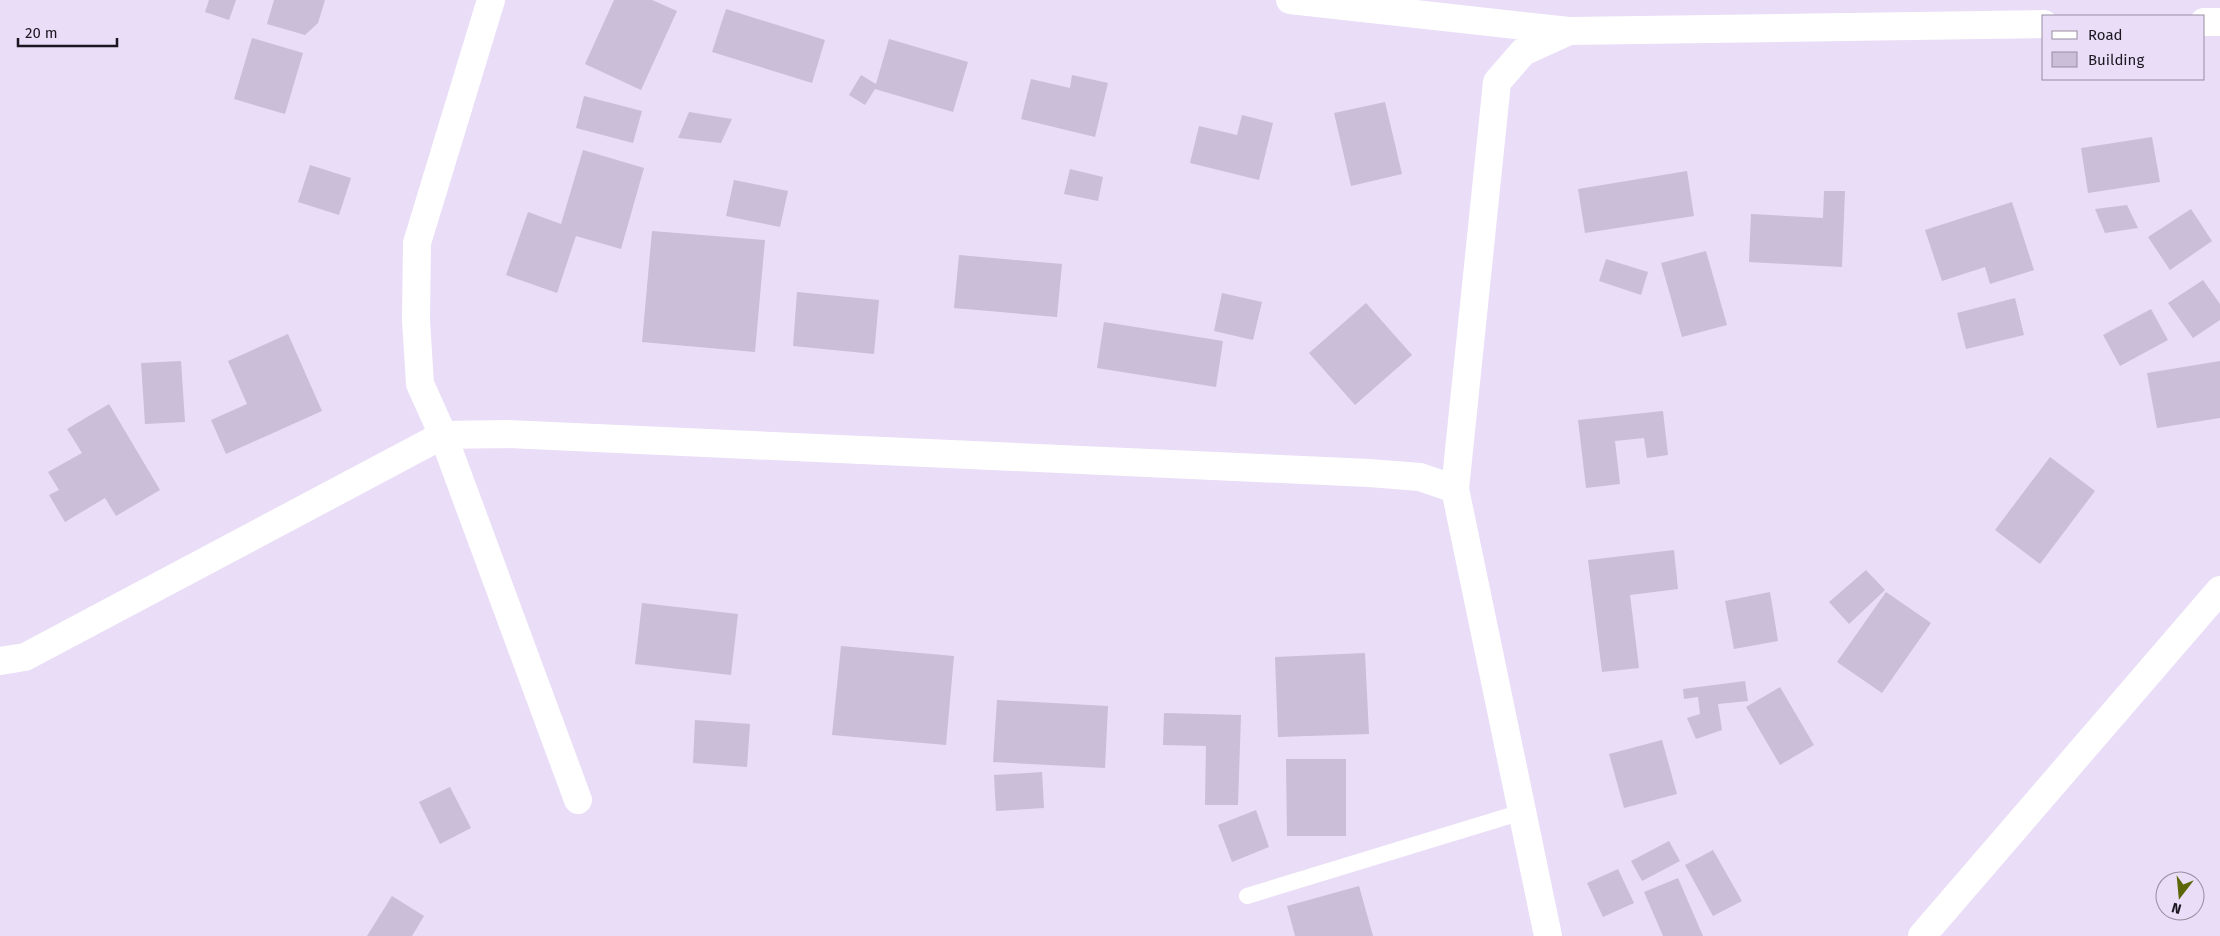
<svg xmlns="http://www.w3.org/2000/svg" width="2220" height="936" font-family="'Fira Sans',sans-serif">
	<style>
		.building { fill: #cabed8 }
		.lines { fill: none; stroke-linecap: round; stroke-linejoin: round }
		.service { stroke: #fff; stroke-width: 16 }
		.minor { stroke: #fff; stroke-width: 28 }
	</style>
	<rect width="100%" height="100%" fill="#e9ddf7"/>
	<path class="building" d="M 209,0 L 236,0 L 229,20 L 205,12 Z
		M 274,0 L 325,0 L 318,23 L 305,35 L 267,24 Z
		M 614,0 L 652,0 L 677,11 L 641,90 L 585,64 Z
		M 726,9 L 825,40 L 812,83 L 712,52 Z
		M 252,38 L 303,53 L 285,114 L 234,99 Z
		M 889,39 L 968,62 L 953,112 L 875,89 L 865,105 L 849,95 L 861,75 L 876,84 Z
		M 1072,75 L 1108,83 L 1095,137 L 1021,119 L 1031,79 L 1070,88 Z
		M 584,96 L 642,111 L 633,143 L 576,128 Z
		M 1385,102 L 1402,174 L 1351,186 L 1334,113 Z
		M 689,112 L 732,119 L 721,143 L 678,138 Z
		M 1242,115 L 1273,123 L 1259,180 L 1190,163 L 1199,126 L 1237,135 Z
		M 2152,137 L 2160,182 L 2088,193 L 2081,148 Z
		M 583,150 L 644,168 L 621,249 L 576,236 L 557,293 L 506,275 L 528,212 L 561,224 Z
		M 310,165 L 351,178 L 339,215 L 298,202 Z
		M 1070,169 L 1103,177 L 1098,201 L 1064,194 Z
		M 1687,171 L 1694,216 L 1585,233 L 1578,189 Z
		M 734,180 L 788,191 L 780,227 L 726,216 Z
		M 1824,191 L 1845,191 L 1842,267 L 1749,262 L 1751,214 L 1823,218 Z
		M 2012,202 L 2034,270 L 1990,284 L 1985,267 L 1942,281 L 1925,230 Z
		M 2127,205 L 2138,228 L 2105,233 L 2095,209 Z
		M 2191,209 L 2212,241 L 2170,270 L 2148,237 Z
		M 652,231 L 765,240 L 755,352 L 642,342 Z
		M 1706,251 L 1727,325 L 1682,337 L 1661,263 Z
		M 959,255 L 1062,264 L 1057,317 L 954,308 Z
		M 1606,259 L 1648,272 L 1641,295 L 1599,281 Z
		M 2203,280 L 2220,304 L 2220,320 L 2193,338 L 2168,303 Z
		M 797,292 L 879,300 L 874,354 L 793,346 Z
		M 1222,293 L 1262,302 L 1253,340 L 1214,331 Z
		M 2015,298 L 2024,335 L 1966,349 L 1957,313 Z
		M 1366,303 L 1412,355 L 1355,405 L 1309,353 Z
		M 2151,309 L 2168,340 L 2120,366 L 2103,335 Z
		M 1104,322 L 1223,341 L 1216,387 L 1097,368 Z
		M 288,334 L 322,411 L 226,454 L 211,420 L 247,404 L 228,361 Z
		M 181,361 L 185,422 L 145,424 L 141,363 Z
		M 2220,361 L 2220,418 L 2157,428 L 2147,373 Z
		M 109,404 L 160,490 L 116,516 L 105,498 L 65,522 L 49,495 L 59,490 L 48,472 L 82,453 L 67,429 Z
		M 1663,411 L 1668,455 L 1647,458 L 1644,438 L 1615,441 L 1620,484 L 1586,488 L 1578,420 Z
		M 2050,457 L 2095,491 L 2040,564 L 1995,530 Z
		M 1674,550 L 1678,589 L 1630,595 L 1639,668 L 1602,672 L 1588,560 Z
		M 1866,570 L 1885,590 L 1849,624 L 1829,602 Z
		M 1770,592 L 1778,641 L 1734,649 L 1725,601 Z
		M 1886,592 L 1931,623 L 1882,693 L 1837,662 Z
		M 642,603 L 738,614 L 731,675 L 635,664 Z
		M 841,646 L 954,656 L 946,745 L 832,735 Z
		M 1365,653 L 1369,734 L 1278,737 L 1275,657 Z
		M 1745,681 L 1748,701 L 1718,704 L 1722,730 L 1696,739 L 1687,718 L 1700,714 L 1698,697 L 1684,699 L 1683,689 Z
		M 1780,687 L 1814,745 L 1780,765 L 1746,707 Z
		M 997,700 L 1108,706 L 1105,768 L 993,762 Z
		M 1164,713 L 1241,715 L 1238,805 L 1205,805 L 1206,746 L 1163,745 Z
		M 695,720 L 750,724 L 747,767 L 693,763 Z
		M 1662,740 L 1677,794 L 1624,808 L 1609,754 Z
		M 1286,759 L 1346,759 L 1346,836 L 1287,836 Z
		M 1042,772 L 1044,808 L 996,811 L 994,775 Z
		M 450,787 L 471,828 L 440,844 L 419,802 Z
		M 1256,810 L 1269,847 L 1232,862 L 1218,825 Z
		M 1669,841 L 1680,861 L 1642,881 L 1631,861 Z
		M 1713,850 L 1742,901 L 1713,916 L 1685,865 Z
		M 1618,869 L 1634,903 L 1603,917 L 1587,883 Z
		M 1678,878 L 1703,936 L 1663,936 L 1644,892 Z
		M 1359,886 L 1373,936 L 1295,936 L 1287,906 Z
		M 392,896 L 424,916 L 412,936 L 367,936 Z"/>
	<g class="lines">
		<path class="service" d="M 1247,896 L 1522,812"/>
		<path class="minor" d="M 491,0 L 417,243 L 416,320 L 420,384 L 443,435 L 578,800
			M 1290,0 L 1569,31
			M 2204,22 L 2220,22
			M 0,661 L 25,657 L 443,435 L 507,434 L 1369,473 L 1420,477 L 1455,489
			M 1548,936 L 1455,489 L 1497,82 L 1523,52 L 1569,31 L 2044,24
			M 1922,936 L 2220,590"/>
	</g>
	<rect x="2042" y="15" width="162" height="65" fill="#e9ddf7" stroke="#978da1"/>
	<rect x="2052" y="31" width="25" height="8" fill="#ffffff" stroke="#978da1"/>
	<text x="2088" y="40" font-size="15" fill="#1b1620">Road</text>
	<rect x="2052" y="52" width="25" height="15" fill="#cabed8" stroke="#978da1"/>
	<text x="2088" y="65" font-size="15" fill="#1b1620">Building</text>
	<g transform="translate(2180 896) rotate(196)"><circle r="24" fill="#e9ddf7" stroke="#978da1"/>
	<path d="M0-4L9 19L0 12L-9 19Z" fill="#5b6608"/>
	<text y="-8" font-size="14" font-weight="bold" text-anchor="middle" fill="#1b1620">N</text>
	</g>
	<path d="M18 38v8h99v-8" fill="none" stroke="#1b1620" stroke-width="2.5"/>
	<text x="25" y="38" font-size="15" fill="#1b1620" stroke="#e9ddf7" stroke-width="4" paint-order="stroke">20 m</text>
</svg>
